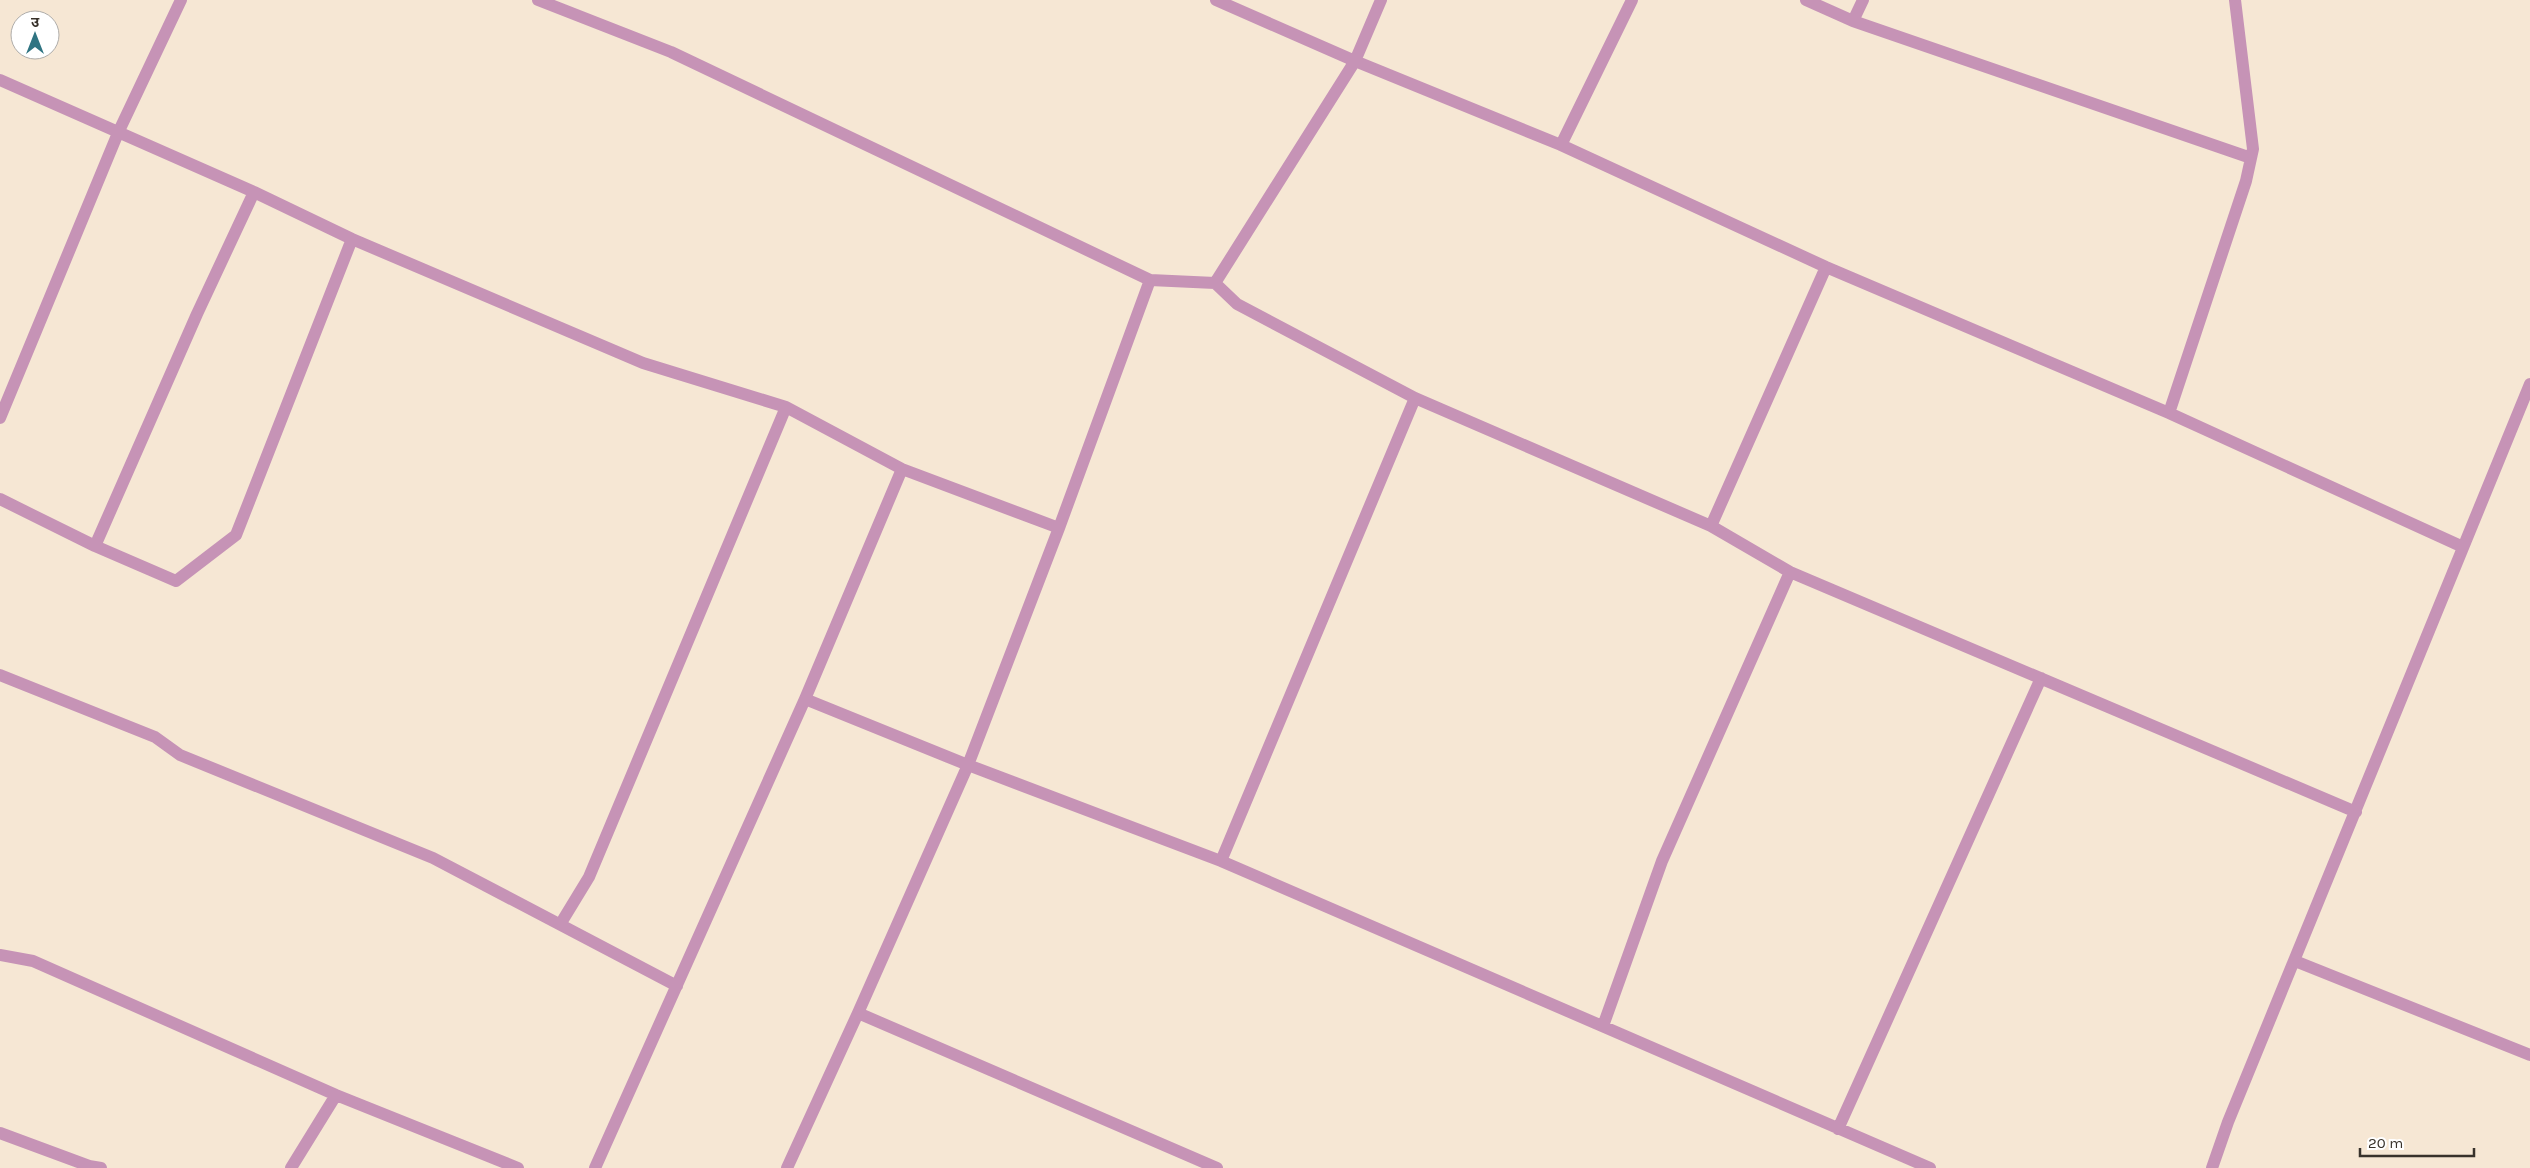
<svg xmlns="http://www.w3.org/2000/svg" width="2530" height="1168" font-family="Karla,'Noto Sans Devanagari',sans-serif">
	<style>
		.lines { fill: none; stroke-linecap: round; stroke-linejoin: round }
		.minor { stroke: #c693b6; stroke-width: 12 }
	</style>
	<rect width="100%" height="100%" fill="#f6e7d4"/>
	<g class="lines">
		<path class="minor" d="M 538,0 L 671,52 L 1150,280 L 1215,283 L 1355,61 L 1381,0
			M 1216,0 L 1355,61 L 1561,145 L 1826,267 L 2169,413 L 2463,547
			M 1806,0 L 1853,21 L 2251,158
			M 1853,21 L 1863,0
			M 0,80 L 254,192 L 352,239 L 643,363 L 786,407 L 902,469 L 1059,528
			M 1561,145 L 1632,0
			M 1215,283 L 1237,304 L 1415,398 L 1711,526 L 1790,572 L 2356,812
			M 2169,413 L 2246,181 L 2253,149 L 2235,0
			M 0,418 L 118,133 L 181,0
			M 0,499 L 95,546 L 176,581 L 236,535 L 352,239
			M 1711,526 L 1826,267
			M 95,546 L 197,314 L 254,192
			M 0,675 L 155,737 L 180,755 L 433,858 L 677,986
			M 805,699 L 968,765 L 1221,861 L 1930,1168
			M 1221,861 L 1415,398
			M 561,923 L 589,877 L 786,407
			M 0,955 L 33,961 L 336,1095 L 518,1168
			M 2295,961 L 2530,1055
			M 858,1013 L 1217,1168
			M 1603,1026 L 1662,861 L 1790,572
			M 1838,1129 L 2041,678
			M 0,1133 L 89,1166 L 101,1168
			M 291,1168 L 336,1095
			M 595,1168 L 805,699 L 902,469
			M 787,1168 L 858,1013 L 968,765 L 1059,528 L 1150,280
			M 2212,1168 L 2228,1122 L 2530,384"/>
	</g>
	<g transform="translate(35 35)"><circle r="24" fill="#ffffff" stroke="#afadaa"/>
	<path d="M0-4L9 19L0 12L-9 19Z" fill="#2f7482"/>
	<text y="-8" font-size="14" font-weight="bold" text-anchor="middle" fill="#38322b">उ</text>
	</g>
	<path d="M2360 1148v8h114v-8" fill="none" stroke="#38322b" stroke-width="2.5"/>
	<text x="2368" y="1148" font-size="15" fill="#38322b" stroke="#ffffff" stroke-width="4" paint-order="stroke">20 m</text>
</svg>
